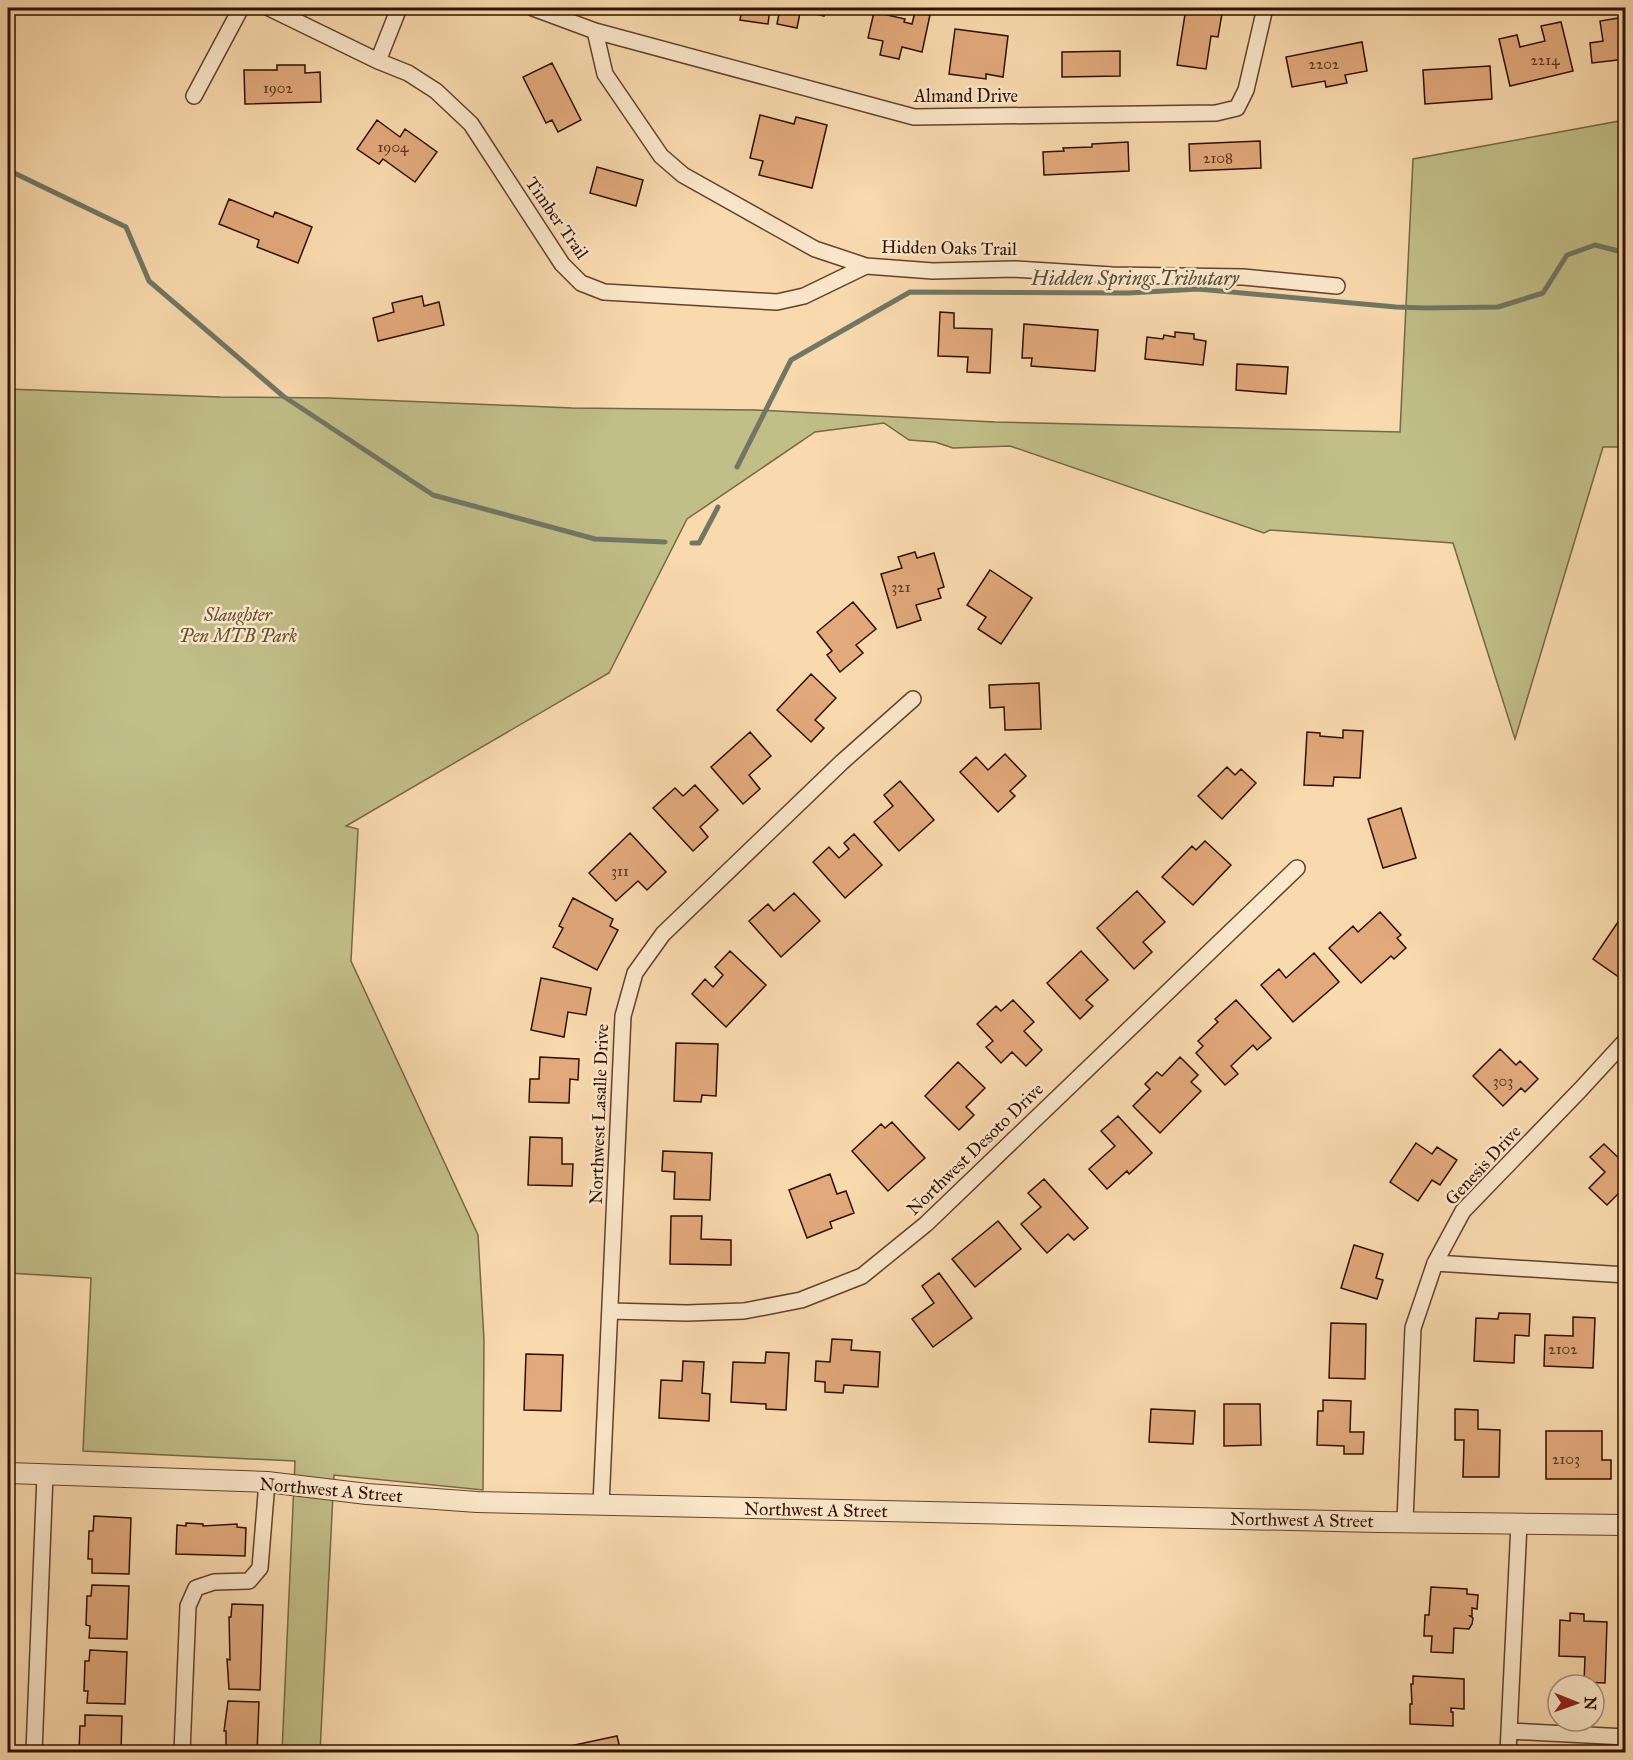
<svg xmlns="http://www.w3.org/2000/svg" width="1633" height="1760" font-family="'IM FELL Great Primer',serif">
	<style>
		.green { fill: #c1be88; stroke: #786744; stroke-width: 1.5 }
		.lines { fill: none; stroke-linecap: round; stroke-linejoin: round }
		.stream { stroke: #727764; stroke-width: 5 }
		.building { fill: #e1a97c; stroke: #2f1001; stroke-width: 1.5 }
		.minor-casing { stroke: #62422c; stroke-width: 18 }
		.tertiary-casing { stroke: #62422c; stroke-width: 22 }
		.minor { stroke: #fbe7ca; stroke-width: 15 }
		.tertiary { stroke: #fbe7ca; stroke-width: 20 }
		.labels { text-anchor: middle; dominant-baseline: central; stroke-width: 5; stroke-linejoin: round; paint-order: stroke }
		.number-label { font-size: 15px; fill: #5c3620 }
		.street-label { font-size: 18px; fill: #2f1001; stroke: #fbe7ca }
		.park-label { font-size: 18px; font-style: italic; fill: #624d30; stroke: #fbe7ca }
		.water-label { font-size: 20px; font-style: italic; fill: #564c3b; stroke: #fbe7ca }
	</style>
	<rect width="100%" height="100%" fill="#f9daae"/>
	<filter id="stains"><feTurbulence type="fractalNoise" baseFrequency=".00333" numOctaves="4"/><feColorMatrix values="0 0 0 0 .2 0 0 0 0 .09 0 0 0 0 .02 0 0 0 .5 -.17"/></filter>
	<radialGradient id="worn" r=".72"><stop offset=".6" stop-color="#630" stop-opacity="0"/><stop offset="1" stop-color="#630" stop-opacity=".3"/></radialGradient>
	<path class="green" d="M 1625,120 L 1625,447 L 1603,447 L 1515,739 L 1453,543 L 1270,530 L 1264,533 L 1010,446 L 953,448 L 935,442 L 909,440 L 884,423 L 815,432 L 687,519 L 609,673 L 346,826 L 358,829 L 351,961 L 478,1235 L 484,1340 L 483,1490 L 334,1475 L 320,1752 L 282,1752 L 295,1461 L 83,1451 L 91,1278 L 8,1273 L 8,389 L 220,397 L 330,398 L 572,408 L 756,410 L 995,422 L 1400,432 L 1413,159 Z"/>
	<g class="lines">
		<path class="stream" d="M 8,170 L 126,227 L 149,281 L 283,396 L 433,495 L 595,539 L 665,542
			M 737,467 L 791,360 L 910,292 L 1129,293 L 1198,289 L 1396,307 L 1426,308 L 1498,307 L 1543,293 L 1567,255 L 1595,245 L 1626,253
			M 692,543 L 699,543 L 718,507"/>
	</g>
	<path class="building" d="M 711,8 L 770,8 L 768,24 L 740,20 L 741,14 L 711,10 Z
		M 780,8 L 801,8 L 797,28 L 777,24 Z
		M 812,8 L 826,8 L 824,16 L 811,13 Z
		M 1186,8 L 1223,8 L 1218,37 L 1211,36 L 1206,69 L 1177,65 Z
		M 874,12 L 905,19 L 904,22 L 912,24 L 915,12 L 930,15 L 922,52 L 902,47 L 899,59 L 880,55 L 883,41 L 868,38 Z
		M 1625,17 L 1626,59 L 1592,63 L 1590,43 L 1603,41 L 1600,21 Z
		M 1561,22 L 1573,71 L 1510,86 L 1499,39 L 1517,35 L 1520,47 L 1545,41 L 1541,26 Z
		M 955,29 L 1008,36 L 1003,77 L 986,74 L 986,79 L 949,74 Z
		M 1362,42 L 1367,71 L 1345,75 L 1347,83 L 1326,87 L 1325,81 L 1292,87 L 1286,57 Z
		M 1120,51 L 1120,76 L 1062,77 L 1062,52 Z
		M 552,63 L 581,120 L 558,132 L 552,120 L 546,123 L 523,77 Z
		M 277,65 L 305,65 L 305,73 L 320,72 L 321,102 L 245,104 L 244,70 L 277,70 Z
		M 1490,66 L 1492,99 L 1425,104 L 1423,70 Z
		M 760,115 L 794,124 L 796,117 L 827,125 L 812,188 L 759,175 L 763,161 L 750,158 Z
		M 377,120 L 400,137 L 405,129 L 437,152 L 415,182 L 383,159 L 379,164 L 357,149 Z
		M 1260,141 L 1261,168 L 1190,171 L 1189,144 Z
		M 1128,142 L 1129,171 L 1044,175 L 1043,152 L 1064,151 L 1063,148 L 1092,147 L 1092,144 Z
		M 597,167 L 643,180 L 636,206 L 590,193 Z
		M 229,199 L 273,217 L 275,212 L 312,227 L 298,263 L 257,247 L 259,240 L 219,224 Z
		M 422,296 L 424,306 L 439,302 L 444,325 L 378,341 L 373,318 L 394,312 L 392,303 Z
		M 940,312 L 954,313 L 954,328 L 992,329 L 990,373 L 967,372 L 968,357 L 938,356 Z
		M 1024,324 L 1098,330 L 1095,371 L 1031,366 L 1032,358 L 1022,358 Z
		M 1175,332 L 1194,334 L 1194,339 L 1206,341 L 1203,365 L 1145,359 L 1147,337 L 1163,339 L 1164,335 L 1175,337 Z
		M 1237,364 L 1288,367 L 1286,394 L 1236,390 Z
		M 915,552 L 917,558 L 934,553 L 944,587 L 938,589 L 941,598 L 916,605 L 921,620 L 897,628 L 881,574 L 902,568 L 898,557 Z
		M 990,570 L 1032,598 L 1001,644 L 978,629 L 986,617 L 967,605 Z
		M 853,602 L 876,629 L 856,645 L 863,653 L 840,672 L 827,655 L 832,651 L 817,632 Z
		M 811,674 L 836,698 L 815,720 L 824,728 L 811,742 L 777,710 Z
		M 1039,683 L 1041,729 L 1005,730 L 1004,707 L 990,708 L 989,685 Z
		M 1343,730 L 1363,731 L 1360,778 L 1334,777 L 1333,786 L 1304,785 L 1307,732 L 1320,733 L 1320,736 L 1343,738 Z
		M 750,732 L 771,756 L 749,775 L 760,789 L 743,804 L 711,767 Z
		M 1005,754 L 1026,776 L 1010,791 L 1015,796 L 998,812 L 960,772 L 976,757 L 988,770 Z
		M 1227,767 L 1235,775 L 1241,769 L 1256,783 L 1222,819 L 1198,796 Z
		M 900,781 L 934,820 L 899,851 L 874,822 L 893,806 L 884,795 Z
		M 695,785 L 718,810 L 700,827 L 708,837 L 693,851 L 653,808 L 675,788 L 683,796 Z
		M 1401,808 L 1416,858 L 1383,868 L 1368,819 Z
		M 630,833 L 666,872 L 647,890 L 638,881 L 616,901 L 589,873 Z
		M 854,834 L 882,865 L 845,898 L 813,862 L 829,847 L 839,858 L 849,849 L 844,843 Z
		M 1205,841 L 1231,865 L 1193,905 L 1162,877 L 1192,846 L 1196,850 Z
		M 1137,891 L 1165,922 L 1143,942 L 1152,952 L 1134,969 L 1097,928 Z
		M 794,893 L 820,921 L 781,957 L 749,921 L 768,904 L 774,911 Z
		M 573,898 L 613,919 L 610,926 L 618,930 L 597,970 L 553,947 L 563,928 L 559,926 Z
		M 1380,912 L 1401,935 L 1397,938 L 1406,948 L 1394,959 L 1391,956 L 1361,983 L 1329,948 L 1353,926 L 1358,932 Z
		M 1622,916 L 1626,918 L 1626,982 L 1593,959 Z
		M 730,951 L 766,985 L 726,1027 L 692,994 L 705,979 L 713,987 L 723,975 L 715,967 Z
		M 1081,951 L 1108,980 L 1086,1000 L 1093,1006 L 1080,1019 L 1047,983 Z
		M 1314,953 L 1339,982 L 1293,1022 L 1261,985 L 1279,969 L 1286,978 Z
		M 541,978 L 591,988 L 586,1015 L 568,1012 L 564,1037 L 531,1030 Z
		M 1013,1000 L 1034,1022 L 1024,1031 L 1042,1050 L 1026,1066 L 1012,1052 L 1001,1063 L 986,1047 L 993,1041 L 977,1024 L 996,1006 L 1001,1011 Z
		M 1236,1000 L 1271,1038 L 1257,1050 L 1253,1045 L 1231,1066 L 1238,1074 L 1225,1085 L 1196,1053 L 1203,1046 L 1198,1041 L 1218,1022 L 1215,1019 Z
		M 676,1043 L 718,1044 L 716,1096 L 702,1095 L 701,1102 L 674,1101 Z
		M 1500,1049 L 1516,1065 L 1520,1061 L 1538,1079 L 1525,1092 L 1521,1088 L 1503,1106 L 1473,1076 Z
		M 540,1057 L 579,1059 L 578,1080 L 570,1079 L 569,1103 L 529,1102 L 530,1079 L 539,1079 Z
		M 1180,1057 L 1198,1075 L 1191,1082 L 1201,1091 L 1160,1133 L 1133,1106 L 1150,1089 L 1145,1084 L 1157,1072 L 1162,1076 Z
		M 958,1062 L 985,1088 L 966,1107 L 974,1115 L 959,1130 L 925,1096 Z
		M 1118,1116 L 1152,1153 L 1129,1174 L 1127,1171 L 1107,1189 L 1089,1169 L 1115,1146 L 1101,1131 Z
		M 892,1122 L 925,1158 L 888,1191 L 852,1151 L 881,1124 L 885,1128 Z
		M 530,1137 L 562,1138 L 562,1164 L 573,1164 L 572,1186 L 528,1185 Z
		M 1416,1143 L 1432,1154 L 1437,1147 L 1457,1160 L 1440,1185 L 1432,1180 L 1418,1201 L 1390,1182 Z
		M 1604,1144 L 1626,1165 L 1626,1186 L 1607,1205 L 1589,1188 L 1605,1172 L 1590,1157 Z
		M 663,1151 L 712,1153 L 710,1200 L 674,1199 L 675,1172 L 662,1171 Z
		M 830,1174 L 837,1194 L 846,1191 L 854,1213 L 830,1222 L 832,1228 L 807,1238 L 789,1190 Z
		M 1044,1179 L 1088,1228 L 1074,1240 L 1068,1234 L 1047,1253 L 1021,1224 L 1041,1207 L 1028,1193 Z
		M 671,1216 L 702,1216 L 701,1239 L 731,1240 L 731,1265 L 670,1264 Z
		M 998,1221 L 1021,1249 L 975,1287 L 952,1259 Z
		M 1354,1245 L 1383,1254 L 1376,1278 L 1383,1280 L 1377,1299 L 1341,1288 Z
		M 939,1273 L 972,1318 L 933,1347 L 912,1319 L 934,1303 L 922,1286 Z
		M 1499,1313 L 1530,1314 L 1529,1336 L 1515,1335 L 1514,1363 L 1474,1361 L 1476,1318 L 1498,1319 Z
		M 1573,1317 L 1595,1318 L 1593,1368 L 1544,1366 L 1545,1335 L 1573,1336 Z
		M 1331,1323 L 1366,1324 L 1365,1379 L 1329,1378 Z
		M 832,1339 L 852,1340 L 851,1350 L 880,1352 L 878,1387 L 844,1385 L 843,1393 L 825,1392 L 825,1382 L 815,1381 L 816,1361 L 830,1362 Z
		M 766,1352 L 789,1353 L 786,1410 L 766,1409 L 766,1404 L 731,1402 L 733,1362 L 765,1363 Z
		M 526,1354 L 563,1355 L 561,1411 L 524,1410 Z
		M 683,1361 L 704,1362 L 702,1393 L 710,1394 L 709,1421 L 659,1418 L 661,1380 L 682,1381 Z
		M 1323,1400 L 1351,1401 L 1350,1432 L 1364,1432 L 1363,1454 L 1344,1454 L 1344,1446 L 1317,1445 L 1318,1411 L 1323,1411 Z
		M 1224,1404 L 1260,1404 L 1261,1445 L 1224,1446 Z
		M 1151,1409 L 1195,1411 L 1193,1444 L 1149,1442 Z
		M 1455,1409 L 1478,1410 L 1478,1429 L 1500,1430 L 1499,1477 L 1463,1477 L 1464,1440 L 1455,1440 Z
		M 1546,1431 L 1602,1431 L 1602,1460 L 1611,1460 L 1611,1479 L 1546,1479 Z
		M 94,1516 L 131,1518 L 129,1574 L 92,1573 L 92,1559 L 88,1559 L 89,1531 L 93,1531 Z
		M 186,1523 L 203,1524 L 203,1526 L 237,1524 L 237,1527 L 246,1528 L 245,1556 L 176,1554 L 177,1525 L 186,1526 Z
		M 92,1585 L 129,1586 L 127,1639 L 89,1638 L 90,1626 L 86,1625 L 87,1596 L 91,1596 Z
		M 1431,1587 L 1467,1589 L 1467,1594 L 1478,1595 L 1477,1609 L 1472,1608 L 1472,1616 L 1470,1616 L 1473,1618 L 1472,1624 L 1469,1629 L 1454,1628 L 1453,1653 L 1431,1652 L 1432,1636 L 1424,1636 L 1425,1615 L 1429,1615 Z
		M 232,1604 L 263,1605 L 260,1690 L 229,1689 L 227,1659 L 230,1660 L 229,1617 L 231,1617 Z
		M 1570,1613 L 1584,1614 L 1584,1621 L 1607,1622 L 1605,1683 L 1584,1682 L 1585,1657 L 1559,1656 L 1560,1620 L 1570,1621 Z
		M 90,1650 L 127,1652 L 125,1704 L 87,1703 L 88,1691 L 84,1691 L 85,1661 L 89,1661 Z
		M 1413,1676 L 1464,1679 L 1464,1709 L 1451,1708 L 1451,1712 L 1453,1712 L 1453,1726 L 1410,1724 L 1410,1704 L 1412,1704 L 1411,1684 L 1413,1684 Z
		M 228,1701 L 259,1702 L 257,1752 L 226,1752 L 226,1731 L 224,1731 Z
		M 85,1715 L 122,1716 L 121,1752 L 79,1752 L 80,1726 L 85,1726 Z
		M 617,1736 L 621,1752 L 566,1752 L 565,1747 Z"/>
	<g class="lines">
		<defs>
			<path id="minor" d="M 269,8 L 378,61 L 408,73 L 436,91 L 471,124 L 562,264 L 581,283 L 604,292 L 777,302 L 804,296 L 866,266
				M 533,8 L 595,31 L 914,117 L 1216,113 L 1237,108 L 1246,90 L 1265,8
				M 595,31 L 605,74 L 661,156 L 683,175 L 815,249 L 866,266 L 933,271 L 1014,269 L 1112,275 L 1243,277 L 1337,286
				M 378,61 L 399,8
				M 194,96 L 241,8
				M 1435,1263 L 1626,1275
				M 610,1311 L 687,1313 L 744,1311 L 801,1300 L 862,1276 L 926,1224 L 1297,868
				M 601,1505 L 623,1016 L 635,973 L 663,934 L 842,762 L 913,699
				M 1405,1521 L 1413,1328 L 1435,1263 L 1463,1211 L 1581,1089 L 1626,1040
				M 1509,1731 L 1626,1737
				M 34,1752 L 45,1475
				M 182,1752 L 188,1606 L 196,1588 L 214,1582 L 249,1581 L 260,1568 L 267,1482
				M 1508,1752 L 1519,1524"/>
			<path id="tertiary" d="M 8,1473 L 267,1482 L 367,1494 L 477,1502 L 1378,1522 L 1626,1525"/>
		</defs>
		<use href="#minor" class="minor-casing"/>
		<use href="#tertiary" class="tertiary-casing"/>
		<use href="#minor" class="minor"/>
		<use href="#tertiary" class="tertiary"/>
	</g>
	<g class="labels">
		<g class="number-label">
			<text x="1545" y="60">2214</text>
			<text x="1324" y="64">2202</text>
			<text x="278" y="88">1902</text>
			<text x="393" y="147">1904</text>
			<text x="1218" y="158">2108</text>
			<text x="901" y="587">321</text>
			<text x="620" y="871">311</text>
			<text x="1503" y="1081">303</text>
			<text x="1563" y="1349">2102</text>
			<text x="1566" y="1459">2103</text>
		</g>
		<g class="street-label">
			<text x="966" y="96">Almand Drive</text>
			<text transform="translate(557 218) rotate(55)">Timber Trail</text>
			<text transform="translate(949 248) rotate(1)">Hidden Oaks Trail</text>
			<text transform="translate(599 1114) rotate(-88)">Northwest Lasalle Drive</text>
			<text transform="translate(975 1149) rotate(-44)">Northwest Desoto Drive</text>
			<text transform="translate(1483 1165) rotate(-47)">Genesis Drive</text>
			<text transform="translate(331 1490) rotate(5)">Northwest A Street</text>
			<text transform="translate(816 1510) rotate(1)">Northwest A Street</text>
			<text transform="translate(1302 1520) rotate(1)">Northwest A Street</text>
		</g>
		<g class="park-label">
			<text x="238" y="615">Slaughter<tspan x="238" dy="21">Pen MTB Park</tspan></text>
		</g>
		<g class="water-label">
			<text x="1135" y="278">Hidden Springs Tributary</text>
		</g>
	</g>
	<rect width="1633" height="1760" fill="none" stroke="#f9daae" stroke-width="30"/>
	<rect x="9" y="9" width="1615" height="1742" fill="none" stroke="#2f1001" stroke-width="3"/>
	<rect x="15" y="15" width="1603" height="1730" fill="none" stroke="#2f1001" stroke-width="1.5"/>
	<g transform="translate(1576 1703) rotate(91)"><circle r="28" fill="#fbe7ca" stroke="#a9917a" stroke-width="1.5"/>
	<path d="M0-4.5L10 22L0 15L-10 22Z" fill="#8f2418"/>
	<text y="-9" font-size="16" font-weight="bold" text-anchor="middle" fill="#2f1001">N</text>
	</g>
	<rect width="100%" height="100%" filter="url(#stains)"/>
	<rect width="100%" height="100%" fill="url(#worn)"/>
</svg>
